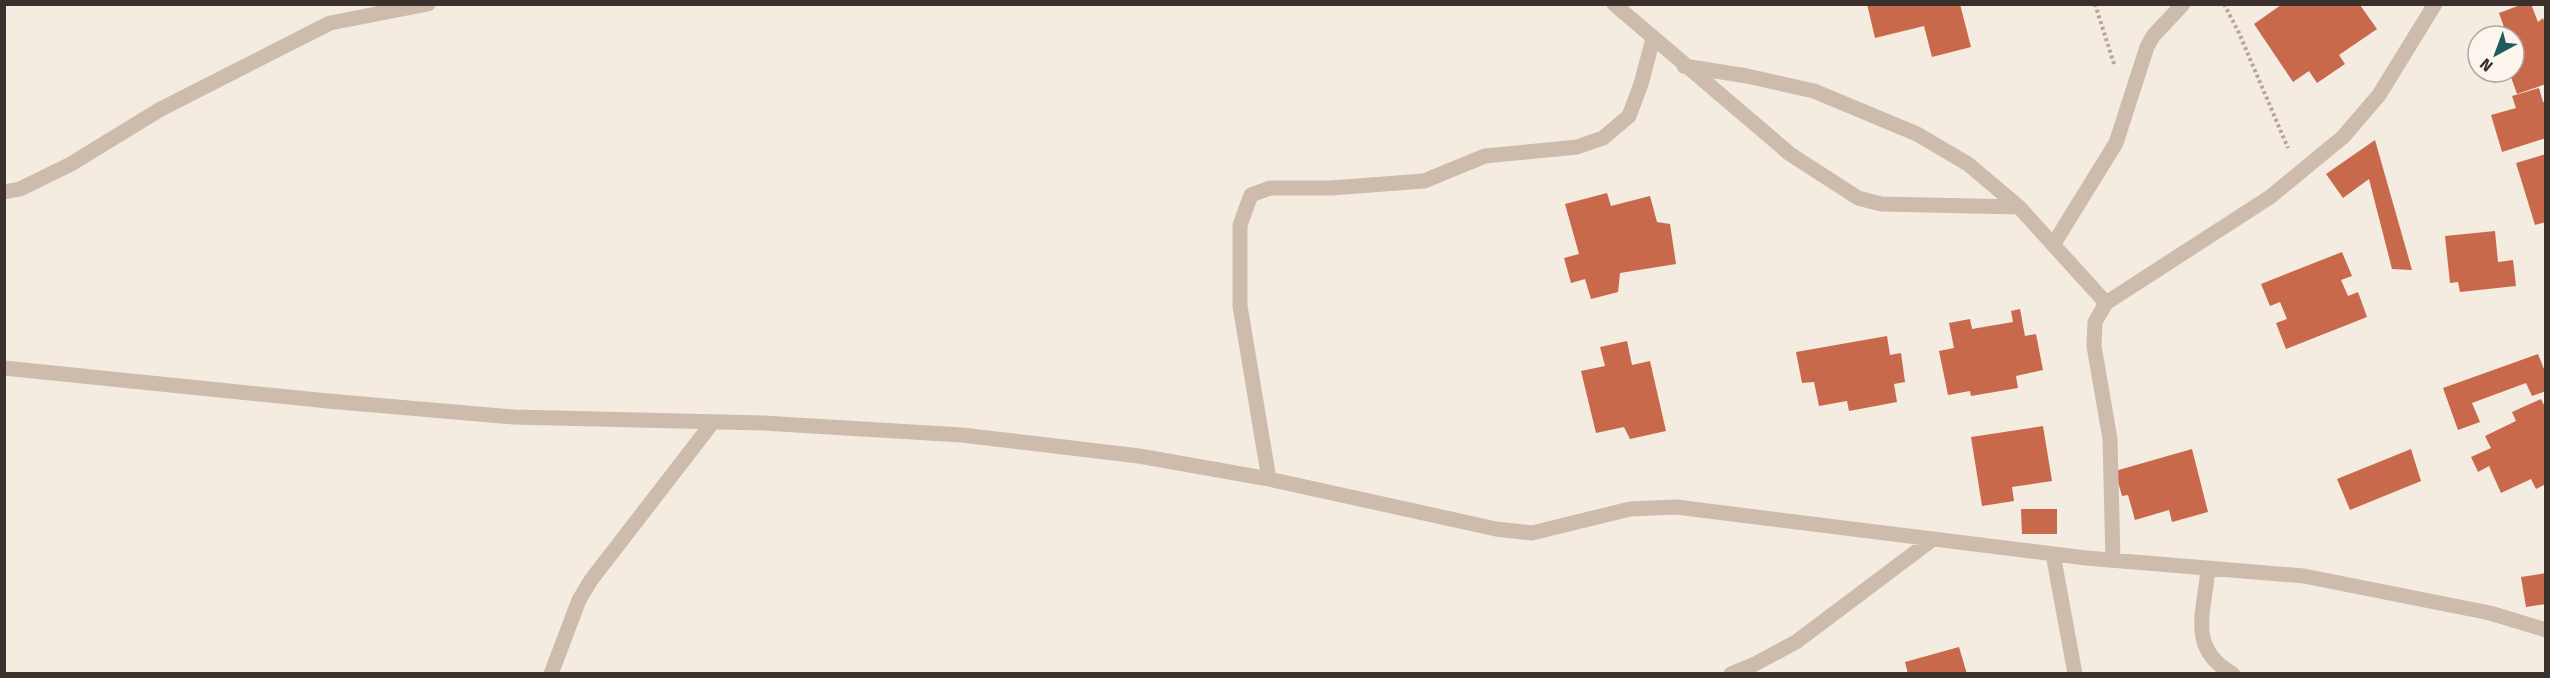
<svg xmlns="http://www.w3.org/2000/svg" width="2550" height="678" font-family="'Fira Sans',sans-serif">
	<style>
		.building { fill: #c8694b }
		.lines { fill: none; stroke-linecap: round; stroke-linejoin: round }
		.path { stroke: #b9a596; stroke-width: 4; stroke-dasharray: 3 3; stroke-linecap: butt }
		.minor { stroke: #cdbbac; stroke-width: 15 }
	</style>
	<rect width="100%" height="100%" fill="#f4ebe1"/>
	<path class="building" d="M 1867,4 L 1960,4 L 1971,47 L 1932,57 L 1924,26 L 1875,38 Z
		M 2523,4 L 2531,4 L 2538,22 L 2543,18 L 2546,26 L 2546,84 L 2517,94 L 2511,77 L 2494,83 L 2490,72 L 2514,72 L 2514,36 L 2490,36 L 2505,30 L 2499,13 Z
		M 2281,5 L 2360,5 L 2377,29 L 2339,55 L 2345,64 L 2317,83 L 2309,71 L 2293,82 L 2254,24 Z
		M 2539,88 L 2543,102 L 2546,101 L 2546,138 L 2502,152 L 2491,115 L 2516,108 L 2512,96 Z
		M 2375,140 L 2412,270 L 2392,269 L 2369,179 L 2343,198 L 2326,174 Z
		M 2546,154 L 2546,222 L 2535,225 L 2516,163 Z
		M 1607,193 L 1611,206 L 1650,196 L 1657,222 L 1670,224 L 1676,264 L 1620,273 L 1618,292 L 1591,299 L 1585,279 L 1571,283 L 1564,258 L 1579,254 L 1565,204 Z
		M 2495,231 L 2498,262 L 2513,260 L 2516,286 L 2460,292 L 2458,282 L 2450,283 L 2445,236 Z
		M 2342,252 L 2352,276 L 2341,280 L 2348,296 L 2358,292 L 2367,317 L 2286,349 L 2276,323 L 2287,319 L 2280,302 L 2270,306 L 2261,284 Z
		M 2020,309 L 2025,336 L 2036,334 L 2043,370 L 2016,376 L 2018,388 L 1971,396 L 1970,391 L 1948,395 L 1939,351 L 1954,348 L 1949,323 L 1970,319 L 1972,329 L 2013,322 L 2011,311 Z
		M 1887,336 L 1890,355 L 1901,353 L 1905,382 L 1894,384 L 1897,402 L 1849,411 L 1847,401 L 1819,406 L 1814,382 L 1802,383 L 1796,352 Z
		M 1627,341 L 1632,365 L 1650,361 L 1666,431 L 1630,439 L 1624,427 L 1596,433 L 1581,371 L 1605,366 L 1600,347 Z
		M 2538,354 L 2546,374 L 2546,391 L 2532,396 L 2526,383 L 2472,403 L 2480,422 L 2458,430 L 2443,388 Z
		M 2541,399 L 2546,409 L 2546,484 L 2536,489 L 2531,479 L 2501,493 L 2489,466 L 2478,472 L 2471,457 L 2491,448 L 2485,436 L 2516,421 L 2512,412 Z
		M 2043,426 L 2052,481 L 2012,487 L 2014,501 L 1982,506 L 1971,437 Z
		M 2192,449 L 2208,512 L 2172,522 L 2169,510 L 2135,520 L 2128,495 L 2122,496 L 2115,471 Z
		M 2411,449 L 2421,481 L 2350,510 L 2337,479 Z
		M 2021,509 L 2057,509 L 2057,534 L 2022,534 Z
		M 2546,573 L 2546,604 L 2526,607 L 2521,577 Z
		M 1959,647 L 1967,674 L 1908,674 L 1905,662 Z"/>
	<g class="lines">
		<path class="path" d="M 2095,4 L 2114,64
			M 2224,4 L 2239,33 L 2288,148"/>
		<path class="minor" d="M 1614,4 L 1790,154 L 1858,198 L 1881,204 L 2019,207
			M 1684,66 L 1747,76 L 1814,91 L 1917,134 L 1968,164 L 2019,207 L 2106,303
			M 4,192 L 20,189 L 71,164 L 159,110 L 330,23 L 428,4
			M 2053,245 L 2116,143 L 2147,47 L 2153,36 L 2183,4
			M 4,368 L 328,401 L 514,417 L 763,423 L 962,435 L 1139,456 L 1269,479 L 1496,529 L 1532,533 L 1630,509 L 1676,507 L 2086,558 L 2304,576 L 2490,613 L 2546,630
			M 1269,479 L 1240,306 L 1240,225 L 1251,195 L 1270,188 L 1331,188 L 1424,181 L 1485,156 L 1577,147 L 1603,138 L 1629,116 L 1641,84 L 1653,39
			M 2053,554 L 2075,674
			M 2113,560 L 2110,439 L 2094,346 L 2095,322 L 2106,303 L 2270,197 L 2343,137 L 2379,95 L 2435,4
			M 2208,568 C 2205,611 2186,648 2233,674
			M 551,674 L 579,600 L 591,580 L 713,422
			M 1731,674 L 1753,665 L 1796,642 L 1933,539"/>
	</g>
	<rect width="2550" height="678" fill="none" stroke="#3b302b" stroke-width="12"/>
	<g transform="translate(2496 54) rotate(221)"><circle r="28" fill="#fbf5ee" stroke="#aea6a0" stroke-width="1.5"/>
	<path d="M0-4.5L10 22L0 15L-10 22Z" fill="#1f5a5e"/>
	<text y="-9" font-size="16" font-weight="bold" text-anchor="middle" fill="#3b302b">N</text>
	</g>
</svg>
